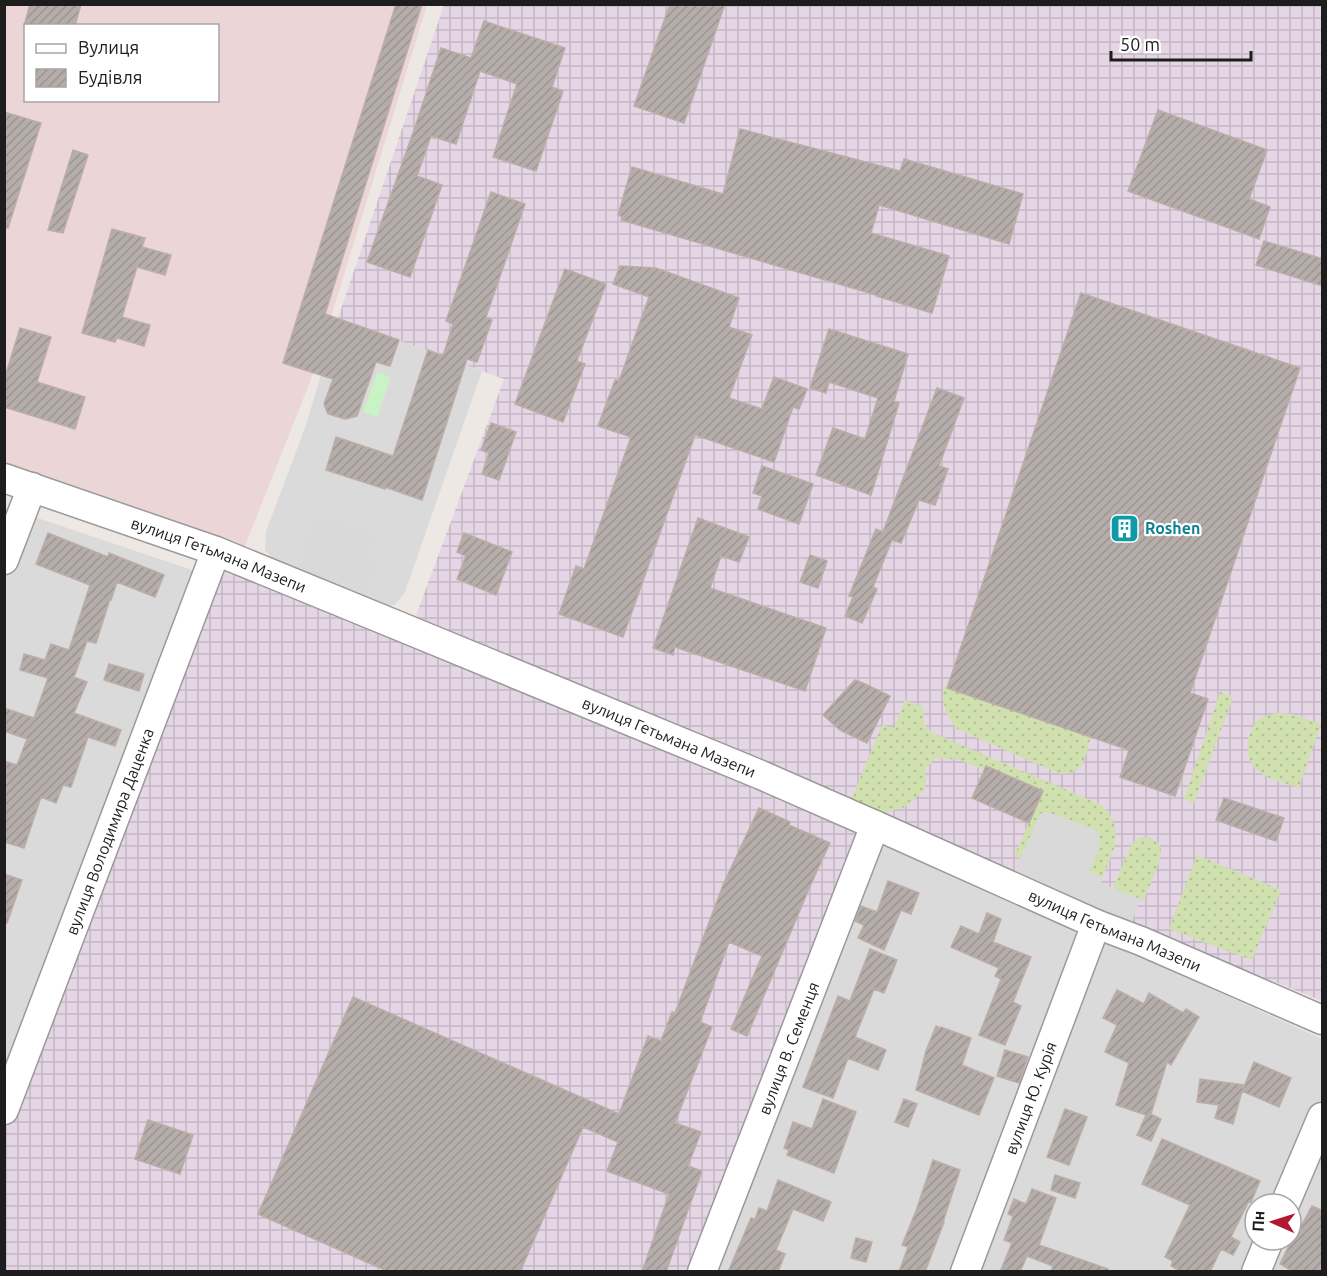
<svg xmlns="http://www.w3.org/2000/svg" width="1327" height="1276" font-family="Ubuntu,sans-serif">
	<style>
		.residential { fill: #dbdada; fill-rule: evenodd }
		.commercial { fill: #ecd5d7; fill-rule: evenodd }
		.industrial { fill: url(#industrial-grid) }
		.grass { fill: url(#grass-dots) }
		.park { fill: #c9f2c5 }
		.parking { fill: #d9d9d9 }
		.building { fill: url(#building-hatch); stroke: #bcada8; stroke-width: 1.5 }
		.lines { fill: none; stroke-linecap: round; stroke-linejoin: round }
		.minor-casing { stroke: #9a9a9a; stroke-width: 31 }
		.minor { stroke: #fff; stroke-width: 28 }
		.labels { text-anchor: middle; dominant-baseline: central; stroke-width: 4.5; stroke-linejoin: round; paint-order: stroke }
		.culture-label { font-size: 16px; font-weight: bold; fill: #0d838f; stroke: #fff; text-anchor: start }
		.street-label { font-size: 16px; fill: #1d1d1d; stroke: #fff }
	</style>
	<defs>
		<pattern id="industrial-grid" width="8" height="8" patternUnits="userSpaceOnUse" patternTransform="scale(1.5)"><rect width="8" height="8" fill="#e5d6e5"/><path d="M0 4h8M4 0v8" fill="none" stroke="#c4b7c4"/></pattern>
		<pattern id="grass-dots" width="8" height="8" patternUnits="userSpaceOnUse" patternTransform="scale(1.5)"><rect width="8" height="8" fill="#d0e1af"/><path d="M2 2h.1M6 6h.1" fill="none" stroke="#b2c196" stroke-width="1.8" stroke-linecap="round"/></pattern>
		<pattern id="building-hatch" width="6" height="6" patternUnits="userSpaceOnUse" patternTransform="scale(1.5)"><rect width="6" height="6" fill="#b5adaa"/><path d="M-1 1l2-2M0 6l6-6M5 7l2-2" fill="none" stroke="#9b9492"/></pattern>
	</defs>
	<rect width="100%" height="100%" fill="#ede8e4"/>
	<path class="residential" d="M 338,318 L 482,371 L 405,592 L 395,605 L 381,608 L 276,562 L 265,550 L 266,531 L 305,428 Z
		M 5,507 L 207,575 L 5,1110 Z
		M 863,833 L 1080,929 L 1322,1039 L 1322,1271 L 694,1272 ZM 1255,1204 L 1291,1204 L 1291,1240 L 1255,1240 Z"/>
	<path class="commercial" d="M 5,5 L 427,5 L 315,369 L 239,561 L 5,479 ZM 26,26 L 218,26 L 218,100 L 26,100 Z"/>
	<path class="industrial" d="M 444,5 L 1322,5 L 1322,1001 L 767,778 L 863,833 L 694,1271 L 5,1271 L 4,1113 L 216,551 L 415,618 L 504,379 L 338,318 Z"/>
	<path class="grass" d="M 943,686 L 1091,737 C 1084,758 1086,774 1060,774 L 957,729 C 946,716 942,703 943,686 Z
		M 1220,692 L 1233,697 L 1194,803 L 1184,799 Z
		M 905,700 L 924,707 C 923,720 923,724 933,733 L 1102,805 C 1126,830 1114,851 1102,878 L 1089,871 L 1099,848 L 1041,813 L 1020,858 L 1014,856 L 1043,791 L 986,766 L 984,770 L 960,760 L 936,758 L 925,769 L 926,777 L 925,790 L 905,807 L 884,813 L 851,800 L 882,725 L 894,728 Z
		M 1279,713 L 1292,714 L 1321,724 L 1299,788 C 1286,783 1266,780 1256,769 C 1243,757 1246,734 1257,721 C 1263,715 1271,714 1279,713 Z
		M 1141,837 C 1168,838 1162,855 1155,873 C 1151,882 1147,891 1144,901 L 1113,888 L 1132,843 Z
		M 1197,855 L 1281,890 L 1252,960 L 1169,929 Z"/>
	<path class="park" d="M 377,372 L 391,377 L 377,417 L 363,412 Z"/>
	<path class="parking" d="M 315,513 L 377,534 L 369,554 L 378,561 L 366,593 L 296,567 Z
		M 1048,812 L 1096,830 L 1100,838 L 1099,848 L 1089,871 L 1102,878 L 1101,883 L 1141,899 L 1131,924 L 1012,876 L 1041,813 Z"/>
	<path class="building" d="M 30,4 L 81,4 L 75,26 L 24,26 Z
		M 396,4 L 422,4 L 325,314 L 399,340 L 390,366 L 376,362 L 357,416 L 345,419 L 328,414 L 324,404 L 333,379 L 283,363 Z
		M 670,4 L 725,4 L 684,123 L 634,106 Z
		M 484,21 L 565,48 L 552,87 L 563,91 L 536,171 L 493,157 L 517,84 L 480,71 L 456,144 L 431,136 L 417,176 L 442,185 L 410,277 L 367,262 L 414,130 L 441,48 L 471,58 Z
		M 1158,110 L 1267,150 L 1249,199 L 1270,207 L 1259,239 L 1128,191 Z
		M 4,112 L 41,123 L 8,228 L 4,227 Z
		M 740,129 L 900,171 L 904,159 L 1023,194 L 1009,244 L 879,205 L 871,233 L 949,256 L 932,313 L 876,296 L 876,295 L 621,220 L 622,217 L 618,215 L 632,167 L 723,194 Z
		M 73,150 L 88,155 L 63,233 L 48,230 Z
		M 491,192 L 525,204 L 486,317 L 492,320 L 477,362 L 467,359 L 422,500 L 385,487 L 385,489 L 326,470 L 336,437 L 393,456 L 428,350 L 443,356 L 453,324 L 446,321 Z
		M 112,229 L 145,238 L 142,247 L 171,255 L 165,275 L 137,267 L 122,317 L 150,325 L 144,346 L 117,338 L 115,342 L 82,333 Z
		M 1264,241 L 1323,259 L 1323,286 L 1256,265 Z
		M 620,266 L 656,268 L 739,298 L 729,327 L 752,335 L 729,398 L 762,409 L 774,377 L 807,389 L 799,409 L 793,407 L 774,462 L 695,435 L 623,637 L 559,614 L 576,566 L 584,569 L 631,437 L 598,426 L 615,380 L 619,381 L 649,297 L 613,284 Z
		M 565,269 L 606,284 L 577,361 L 585,364 L 563,422 L 515,404 Z
		M 1081,293 L 1300,368 L 1190,693 L 1208,699 L 1175,796 L 1120,777 L 1129,750 L 947,688 Z
		M 20,328 L 51,337 L 37,382 L 85,397 L 75,429 L 4,407 L 4,380 Z
		M 829,329 L 908,354 L 894,401 L 899,403 L 871,495 L 816,475 L 833,428 L 865,439 L 878,398 L 829,382 L 826,393 L 810,388 Z
		M 937,388 L 964,398 L 939,466 L 948,469 L 935,505 L 919,500 L 901,543 L 892,540 L 873,587 L 877,589 L 862,623 L 845,616 L 853,597 L 849,596 L 876,529 L 883,532 Z
		M 491,423 L 516,432 L 499,480 L 482,474 L 489,453 L 481,450 Z
		M 762,466 L 813,484 L 799,524 L 758,509 L 762,496 L 753,493 Z
		M 698,518 L 749,537 L 739,562 L 721,556 L 710,588 L 826,628 L 805,691 L 675,647 L 673,655 L 653,648 Z
		M 48,533 L 108,557 L 109,553 L 164,575 L 155,597 L 117,582 L 111,600 L 110,599 L 96,643 L 87,641 L 74,677 L 87,682 L 74,713 L 121,730 L 115,746 L 88,737 L 71,787 L 63,785 L 56,803 L 41,797 L 24,848 L 4,842 L 4,761 L 17,765 L 27,739 L 4,731 L 4,708 L 34,718 L 48,678 L 20,670 L 24,654 L 45,660 L 51,644 L 69,650 L 90,585 L 36,564 Z
		M 464,533 L 512,552 L 496,595 L 457,579 L 466,556 L 457,552 Z
		M 810,555 L 827,561 L 818,588 L 800,582 Z
		M 109,664 L 144,674 L 139,691 L 104,680 Z
		M 855,680 L 863,683 L 890,696 L 867,743 L 840,730 L 823,715 Z
		M 986,766 L 1043,791 L 1029,823 L 972,798 Z
		M 1224,798 L 1284,818 L 1276,841 L 1216,820 Z
		M 759,808 L 790,822 L 789,825 L 830,843 L 811,884 L 747,1036 L 731,1029 L 762,956 L 729,942 L 700,1022 L 712,1027 L 675,1123 L 701,1132 L 688,1166 L 702,1171 L 666,1272 L 642,1272 L 669,1194 L 607,1171 L 618,1142 L 583,1127 L 520,1272 L 389,1272 L 258,1214 L 353,997 L 619,1114 L 648,1036 L 661,1041 L 672,1012 L 675,1013 L 723,885 Z
		M 4,874 L 22,880 L 7,923 L 4,923 Z
		M 888,881 L 919,893 L 911,914 L 901,910 L 884,950 L 858,938 L 864,925 L 855,921 L 861,906 L 877,912 Z
		M 987,913 L 1001,919 L 993,942 L 1031,957 L 1013,1002 L 1021,1006 L 1005,1045 L 979,1035 L 1001,979 L 995,976 L 999,968 L 951,947 L 961,926 L 979,934 Z
		M 870,949 L 897,960 L 884,993 L 874,989 L 855,1037 L 886,1050 L 878,1070 L 848,1058 L 833,1098 L 803,1087 L 838,996 L 850,1001 Z
		M 1117,990 L 1144,1004 L 1149,993 L 1183,1013 L 1186,1009 L 1199,1017 L 1171,1065 L 1167,1062 L 1151,1114 L 1161,1119 L 1151,1141 L 1137,1135 L 1146,1115 L 1116,1105 L 1129,1063 L 1105,1052 L 1117,1025 L 1103,1018 Z
		M 936,1026 L 940,1028 L 941,1027 L 971,1038 L 962,1065 L 994,1078 L 979,1115 L 916,1090 L 926,1051 Z
		M 1005,1050 L 1028,1057 L 1019,1083 L 997,1076 Z
		M 1254,1062 L 1291,1078 L 1279,1107 L 1242,1091 L 1233,1124 L 1215,1118 L 1219,1105 L 1197,1102 L 1200,1079 L 1244,1085 L 1243,1089 Z
		M 823,1099 L 856,1112 L 834,1173 L 787,1155 L 789,1150 L 784,1148 L 793,1122 L 812,1129 Z
		M 904,1099 L 917,1104 L 908,1127 L 895,1122 Z
		M 1065,1109 L 1087,1117 L 1069,1165 L 1047,1157 Z
		M 148,1120 L 193,1135 L 180,1174 L 135,1159 Z
		M 1162,1139 L 1260,1181 L 1251,1202 L 1249,1201 L 1231,1237 L 1240,1242 L 1233,1255 L 1221,1249 L 1210,1272 L 1182,1272 L 1171,1266 L 1173,1261 L 1165,1257 L 1190,1205 L 1142,1184 Z
		M 933,1160 L 960,1170 L 943,1222 L 944,1222 L 925,1272 L 899,1272 L 908,1247 L 902,1245 L 916,1211 Z
		M 1055,1175 L 1080,1183 L 1075,1198 L 1051,1190 Z
		M 778,1180 L 831,1202 L 823,1221 L 793,1209 L 776,1250 L 785,1254 L 778,1272 L 728,1272 L 751,1218 L 755,1219 L 759,1208 L 767,1211 Z
		M 1032,1189 L 1056,1198 L 1039,1245 L 1108,1269 L 1107,1272 L 1051,1272 L 1053,1266 L 1027,1256 L 1020,1272 L 1000,1272 L 1012,1243 L 1004,1240 L 1013,1216 L 1008,1214 L 1014,1199 L 1026,1204 Z
		M 1312,1206 L 1323,1211 L 1323,1272 L 1294,1272 L 1280,1264 L 1296,1231 L 1298,1232 Z
		M 856,1238 L 872,1242 L 866,1262 L 851,1258 Z"/>
	<g class="lines">
		<defs>
			<g id="minor">
				<path id="s1" d="M 4,478 L 216,551 L 399,626 L 761,775 L 875,825 L 1096,924 L 1141,941 L 1322,1020"/>
				<path d="M 4,560 L 32,487"/>
				<path id="s2" d="M 4,1110 L 216,551"/>
				<path d="M 1285,1204 L 1322,1117"/>
				<path id="s3" d="M 702,1272 L 875,825"/>
				<path id="s4" d="M 965,1272 L 1096,924"/>
				<path d="M 1256,1272 L 1269,1240"/>
			</g>
		</defs>
		<use href="#minor" class="minor-casing"/>
		<use href="#minor" class="minor"/>
	</g>
	<defs>
		<symbol id="building-square" viewBox="-11 -11 22 22"><rect x="-9" y="-9" width="18" height="18" rx="4" fill="#0f9aa8" stroke="#fff"/><path d="M-4-6H4V6H1V3H-1V6H-4ZM-2.5-4.3h1.7v1.8h-1.7ZM.8-4.3h1.7v1.8H.8ZM-2.5-1h1.7V.8h-1.7ZM.8-1h1.7V.8H.8Z" fill="#fff"/></symbol>
	</defs>
	<g fill-rule="evenodd">
		<use href="#building-square" x="1108" y="512" width="33" height="33"/>
	</g>
	<g class="labels">
		<g class="culture-label">
			<text x="1145" y="528">Roshen</text>
		</g>
		<g class="street-label">
			<text stroke="none"><textPath href="#s1" startOffset="228">вулиця Гетьмана Мазепи</textPath></text>
			<text stroke="none"><textPath href="#s1" startOffset="714">вулиця Гетьмана Мазепи</textPath></text>
			<text stroke="none"><textPath href="#s2" startOffset="298">вулиця Володимира Даценка</textPath></text>
			<text stroke="none"><textPath href="#s1" startOffset="1200">вулиця Гетьмана Мазепи</textPath></text>
			<text stroke="none"><textPath href="#s3" startOffset="240">вулиця В. Семенця</textPath></text>
			<text stroke="none"><textPath href="#s4" startOffset="186">вулиця Ю. Курія</textPath></text>
		</g>
	</g>
	<rect width="1327" height="1276" fill="none" stroke="#1d1d1d" stroke-width="12"/>
	<rect x="24" y="24" width="195" height="78" fill="#ffffff" stroke="#a5a5a5" stroke-width="1.5"/>
	<rect x="36" y="44" width="30" height="9" fill="#ffffff" stroke="#a5a5a5" stroke-width="1.5"/>
	<text x="78" y="54" font-size="18" fill="#1d1d1d">Вулиця</text>
	<rect x="36" y="69" width="30" height="18" fill="url(#building-hatch)" stroke="#a5a5a5" stroke-width="1.5"/>
	<text x="78" y="84" font-size="18" fill="#1d1d1d">Будівля</text>
	<g transform="translate(1273 1222) rotate(273)"><circle r="28" fill="#ffffff" stroke="#a5a5a5" stroke-width="1.5"/>
	<path d="M0-4.5L10 22L0 15L-10 22Z" fill="#b21831"/>
	<text y="-9" font-size="16" font-weight="bold" text-anchor="middle" fill="#1d1d1d">Пн</text>
	</g>
	<path d="M1111 51v9h140v-9" fill="none" stroke="#1d1d1d" stroke-width="3"/>
	<text x="1120" y="51" font-size="18" fill="#1d1d1d" stroke="#ffffff" stroke-width="4.5" paint-order="stroke">50 m</text>
</svg>
